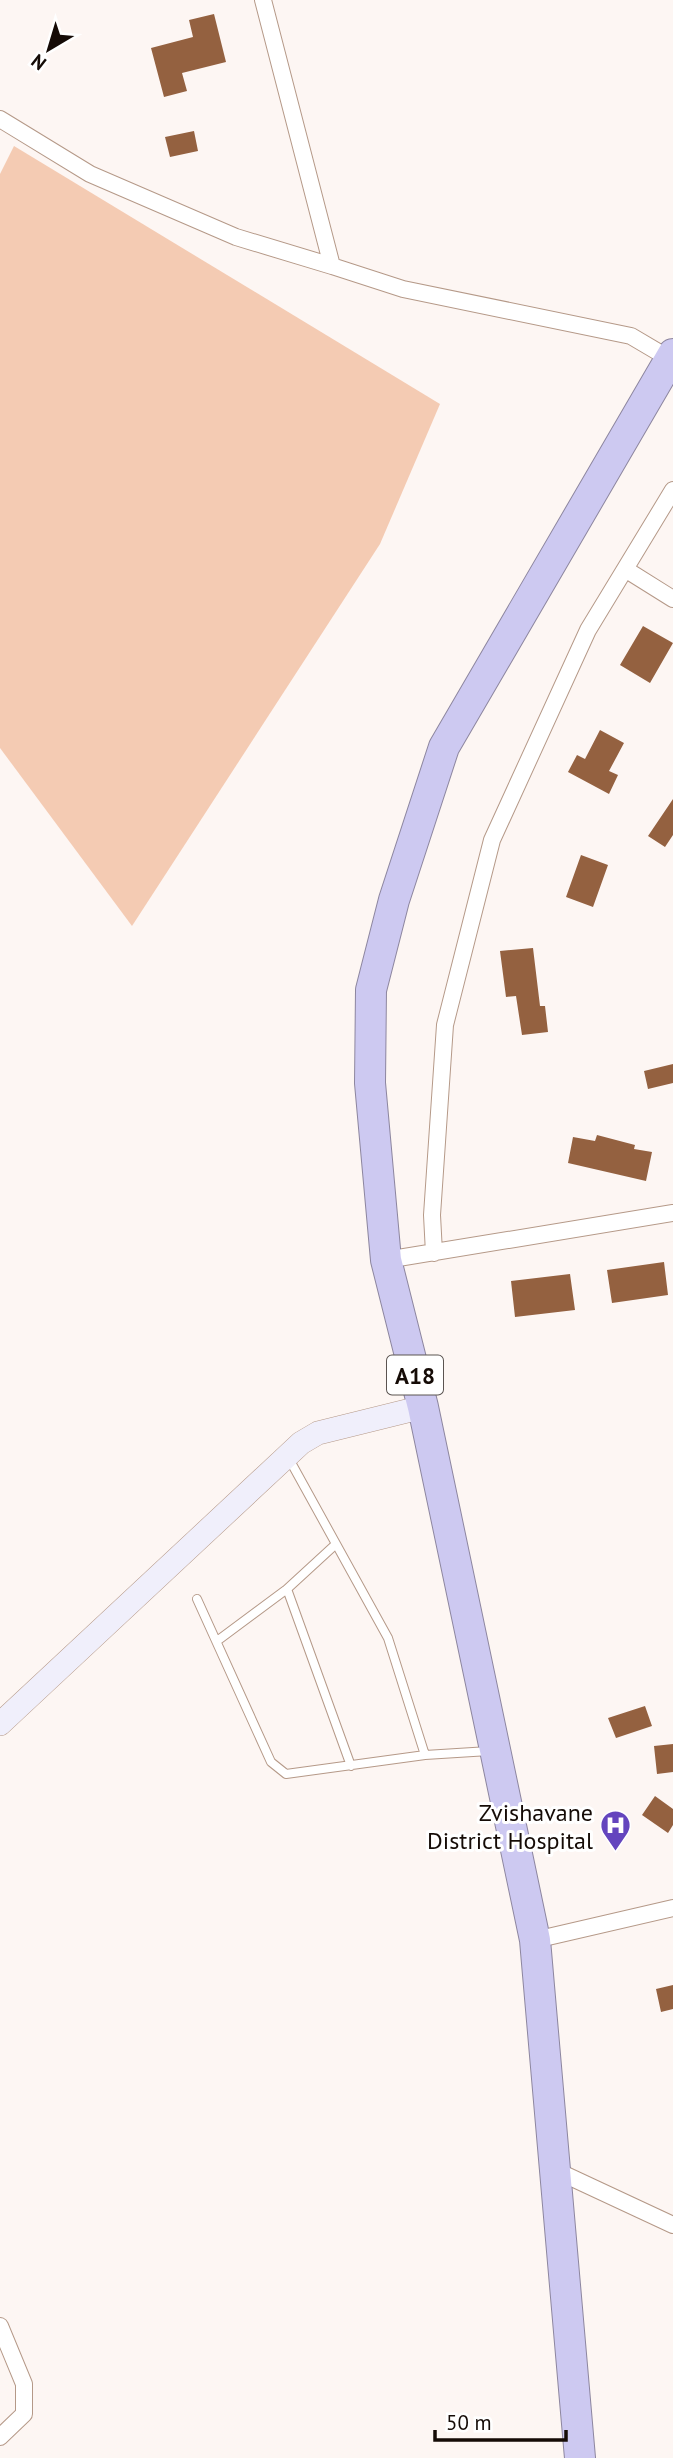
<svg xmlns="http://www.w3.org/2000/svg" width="673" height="2458" font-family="'PT Sans',sans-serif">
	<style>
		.green { fill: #f4cbb3 }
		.building { fill: #946140 }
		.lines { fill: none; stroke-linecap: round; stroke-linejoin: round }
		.lane-casing { stroke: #b59988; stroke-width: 10 }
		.street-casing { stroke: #b59988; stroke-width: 18 }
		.secondary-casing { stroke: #b59988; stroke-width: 24 }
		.highway-casing { stroke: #8d869f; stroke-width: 32 }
		.lane { stroke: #fff; stroke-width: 8 }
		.street { stroke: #fff; stroke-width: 16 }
		.secondary { stroke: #f0effb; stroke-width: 23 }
		.highway { stroke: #cdc9f1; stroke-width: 30 }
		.labels { text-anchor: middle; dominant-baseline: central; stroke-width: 6; stroke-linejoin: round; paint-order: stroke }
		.shield { fill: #fff; stroke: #5b5451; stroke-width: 2 }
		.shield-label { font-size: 23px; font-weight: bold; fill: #150b06 }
		.poi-label { font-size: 24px; fill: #150b06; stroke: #fff; text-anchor: end }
	</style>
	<rect width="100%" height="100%" fill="#fdf6f3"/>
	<path class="green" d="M 14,146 L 440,404 L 380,544 L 132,926 L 0,748 L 0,174 Z"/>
	<path class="building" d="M 214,14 L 226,62 L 182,73 L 187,91 L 164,97 L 151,48 L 193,37 L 189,20 Z
		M 194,131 L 198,151 L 170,157 L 165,137 Z
		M 643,626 L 673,643 L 650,683 L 620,665 Z
		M 600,730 L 624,743 L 609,771 L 618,775 L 609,794 L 568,772 L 577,755 L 585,759 Z
		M 673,799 L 673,835 L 665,847 L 648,836 Z
		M 581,855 L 608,865 L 593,907 L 566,897 Z
		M 533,948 L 540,1006 L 545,1006 L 548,1032 L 522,1035 L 516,996 L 506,997 L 500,951 Z
		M 673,1064 L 673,1083 L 648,1089 L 644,1071 Z
		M 597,1135 L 635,1145 L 634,1149 L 652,1152 L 646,1181 L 568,1163 L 573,1137 L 595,1141 Z
		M 664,1262 L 668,1295 L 612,1303 L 607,1270 Z
		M 570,1274 L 575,1310 L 515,1317 L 511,1281 Z
		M 645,1706 L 652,1726 L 616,1738 L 608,1718 Z
		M 673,1744 L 673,1772 L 657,1774 L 654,1746 Z
		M 655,1796 L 673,1809 L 673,1825 L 668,1833 L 642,1815 Z
		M 673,1985 L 673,2009 L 661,2012 L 656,1989 Z"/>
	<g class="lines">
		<defs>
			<path id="lane" d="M 288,1457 L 388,1638 L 425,1755
				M 287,1589 L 351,1766
				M 197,1599 L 271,1762 L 286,1774 L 425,1755 L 489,1751
				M 217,1641 L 287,1589 L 336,1544"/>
			<path id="street" d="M 263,0 L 332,266 L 403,289 L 631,336 L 670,359
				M 0,119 L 90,174 L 236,237 L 332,266
				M 625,569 L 673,599
				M 434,1253 L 432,1215 L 445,1025 L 492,840 L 588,630 L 673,490
				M 386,1260 L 673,1213
				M 535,1940 L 673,1908
				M 555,2170 L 673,2225
				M 0,2326 L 24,2384 L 24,2414 L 0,2437"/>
			<path id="secondary" d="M 0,1724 L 301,1443 L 318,1433 L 423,1407"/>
			<path id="highway" d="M 580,2458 L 535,1940 L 423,1407 L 386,1260 L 370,1083 L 371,990 L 394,900 L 444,747 L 673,354"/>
		</defs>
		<use href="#lane" class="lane-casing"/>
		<use href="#street" class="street-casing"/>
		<use href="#secondary" class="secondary-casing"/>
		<use href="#highway" class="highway-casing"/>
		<use href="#lane" class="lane"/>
		<use href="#street" class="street"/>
		<use href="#secondary" class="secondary"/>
		<use href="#highway" class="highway"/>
	</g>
	<defs>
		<symbol id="hospital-pin" viewBox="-11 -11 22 30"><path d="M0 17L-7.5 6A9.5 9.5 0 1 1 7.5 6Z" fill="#6445be" stroke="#fff"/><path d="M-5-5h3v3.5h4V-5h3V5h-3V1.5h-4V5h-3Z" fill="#fff"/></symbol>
	</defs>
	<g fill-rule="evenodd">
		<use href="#hospital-pin" x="598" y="1808" width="35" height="47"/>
	</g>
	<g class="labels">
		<rect class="shield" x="387" y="1355.5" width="56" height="39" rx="5"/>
		<g class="shield-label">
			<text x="415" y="1375">A18</text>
		</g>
		<g class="poi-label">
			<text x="593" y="1812">Zvishavane<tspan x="593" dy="28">District Hospital</tspan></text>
		</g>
	</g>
	<g transform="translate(49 49) rotate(218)" stroke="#ffffff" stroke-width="5" paint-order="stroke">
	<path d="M0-5L12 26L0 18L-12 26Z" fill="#150b06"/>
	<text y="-10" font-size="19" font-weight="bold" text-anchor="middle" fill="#150b06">N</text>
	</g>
	<path d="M435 2430v10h131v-10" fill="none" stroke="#150b06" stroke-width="3.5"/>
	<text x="446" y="2430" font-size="21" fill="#150b06" stroke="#ffffff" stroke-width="5" paint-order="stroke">50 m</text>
</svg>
